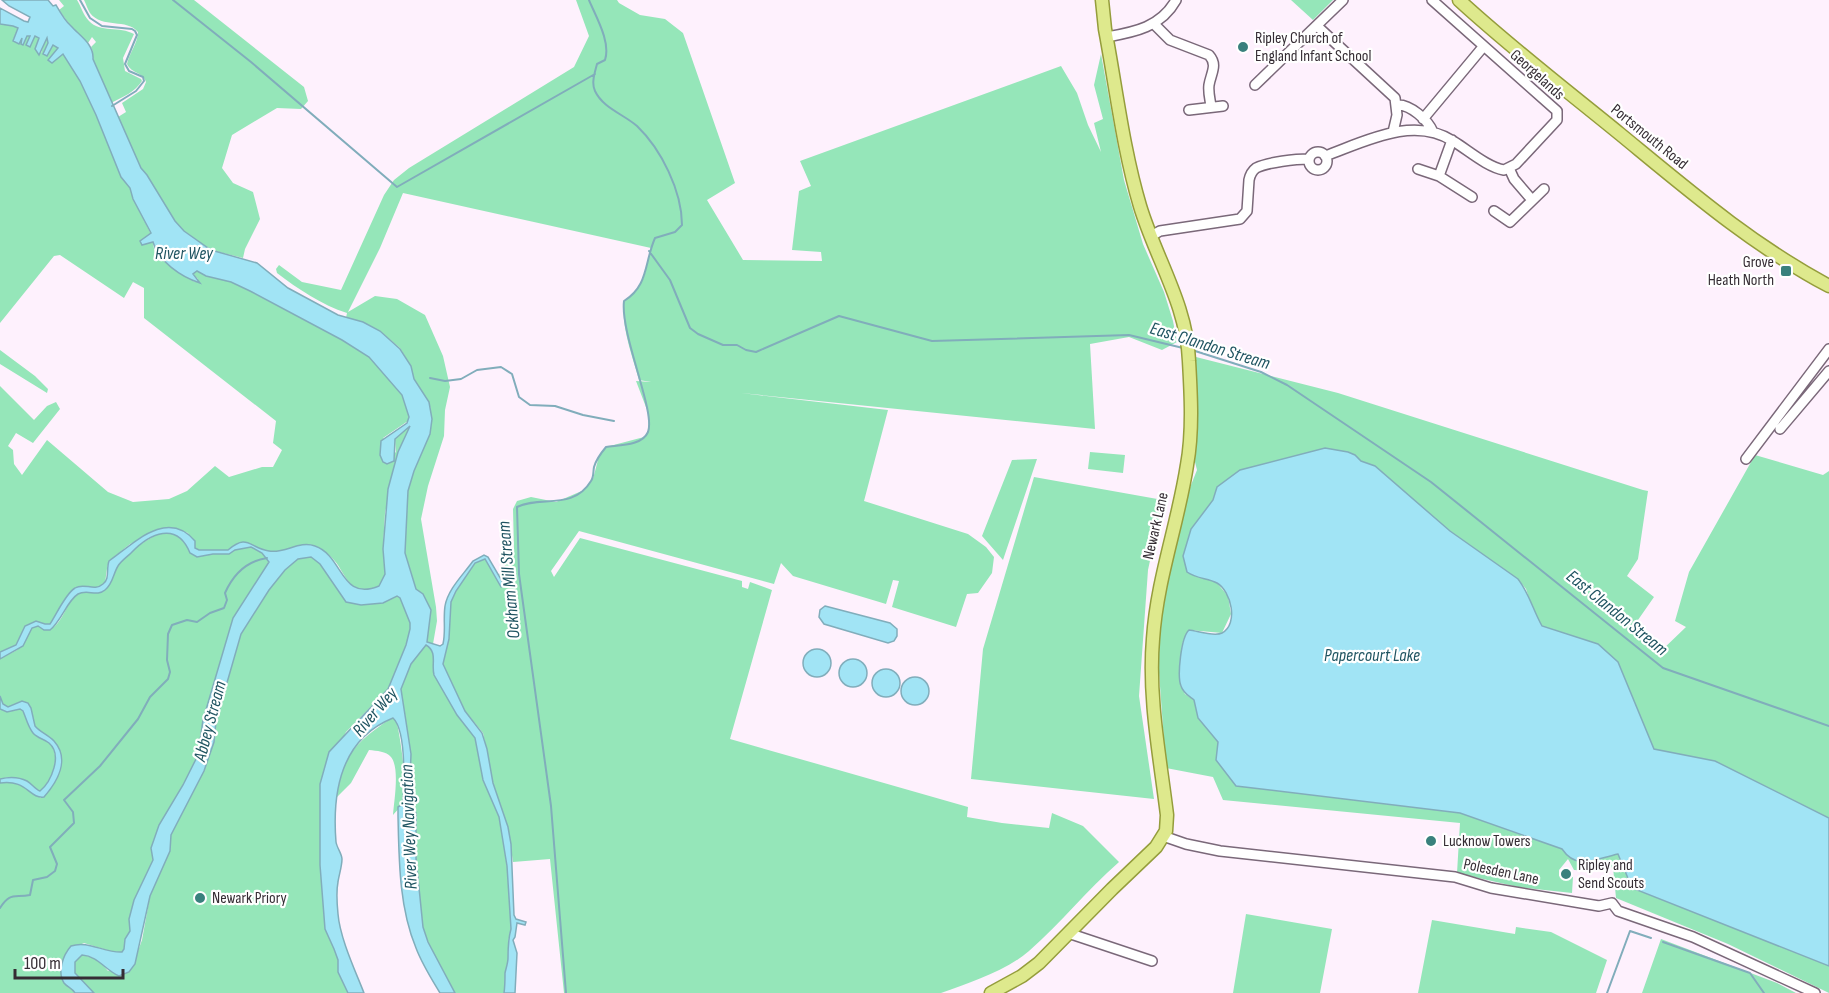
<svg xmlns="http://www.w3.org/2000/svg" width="1829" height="993" font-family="'Sofia Sans Condensed',sans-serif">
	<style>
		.green { fill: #95e6b9 }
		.water { fill: #a1e4f5; stroke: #81adbb; stroke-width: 1.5 }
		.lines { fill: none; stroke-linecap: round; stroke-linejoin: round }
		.stream { stroke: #81adbb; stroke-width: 2 }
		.minor-casing { stroke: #7a6879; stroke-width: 12 }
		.major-casing { stroke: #959d3c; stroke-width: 15 }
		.minor { stroke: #fff; stroke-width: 9 }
		.major { stroke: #dee98d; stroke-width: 12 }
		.poi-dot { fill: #39817d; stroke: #fff; stroke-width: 2 }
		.labels { text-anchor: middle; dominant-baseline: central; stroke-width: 4.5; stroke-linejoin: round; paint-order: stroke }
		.poi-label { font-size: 16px; fill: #352d34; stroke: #fff; text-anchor: start }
		.street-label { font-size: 16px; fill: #352d34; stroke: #fff }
		.water-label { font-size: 18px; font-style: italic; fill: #1f5461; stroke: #fff }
	</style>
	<rect width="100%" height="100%" fill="#fef1fd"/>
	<path class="green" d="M 59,0 L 77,0 C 81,6 83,15 89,21 C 100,33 120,26 134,34 L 123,58 L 125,71 L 141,79 L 142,81 C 135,92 123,97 111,103 L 93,59 L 93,52 L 91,47 L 96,42 L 92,37 L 88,43 L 72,28 L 59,10 L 64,6 Z
		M 84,0 L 194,0 L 304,87 L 308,101 L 301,109 L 277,108 L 232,135 L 222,168 L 233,183 L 253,192 L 260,219 L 245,249 L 243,258 L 211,250 L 184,231 L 175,221 L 147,175 L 141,168 L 118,117 L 126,112 L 122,103 L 143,89 L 146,82 C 143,72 132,74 127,64 C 129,53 138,43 138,32 C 127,18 102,29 90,13 C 88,10 86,4 84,0 Z
		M 576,0 L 617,0 L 619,3 L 640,15 L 665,19 L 683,33 L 735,183 L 707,200 L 743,260 L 822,261 L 821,252 L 792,250 L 799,191 L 811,186 L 800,161 L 1061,66 L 1077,93 L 1088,125 L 1101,152 L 1094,123 L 1103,119 L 1094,85 L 1101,54 L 1124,180 L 1143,244 L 1164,292 L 1173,321 L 1177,342 L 1162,350 L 1129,337 L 1090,344 L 1095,429 L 741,393 L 888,410 L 864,501 L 968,534 L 986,547 L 994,557 L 992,573 L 978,593 L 967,594 L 956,627 L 892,607 L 899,581 L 893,580 L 886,604 L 793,576 L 781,563 L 774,584 L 579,531 L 551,571 L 554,577 L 580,538 L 742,581 L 742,587 L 748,589 L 750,582 L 772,590 L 730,739 L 968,807 L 967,817 L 1002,823 L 1049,828 L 1052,813 L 1083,826 L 1119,862 C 1087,890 1061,923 1029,951 C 1006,971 969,983 941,993 L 564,993 L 550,859 L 513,862 L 508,827 L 493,783 L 483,733 L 465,711 L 443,664 L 449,639 L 451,602 L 456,591 L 475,563 L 485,559 L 501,587 L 504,586 L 499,575 L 514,550 L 513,509 L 517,501 L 531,497 L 556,502 L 584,490 L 593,479 L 599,456 L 606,447 L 644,437 L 648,432 L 649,415 L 636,381 L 651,382 L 639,380 C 632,355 621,327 624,301 C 646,287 645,271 651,248 L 403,193 L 380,248 L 348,312 L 375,296 L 397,299 L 425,315 L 443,356 L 450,387 L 445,410 L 444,436 L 428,486 L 421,519 L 436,607 L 437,621 L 433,644 L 427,642 L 431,610 L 423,595 L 416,589 L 405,553 L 408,491 L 414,471 L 430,434 L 431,411 L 429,402 L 414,379 L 411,366 L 400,348 L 380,331 L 363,322 L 346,318 L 347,313 C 322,305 298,289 277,273 L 276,269 L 279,265 L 302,282 L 341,290 L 384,195 L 394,180 L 409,168 L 574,67 L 589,36 Z
		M 1291,0 L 1333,0 L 1313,20 Z
		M 0,24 L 13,26 L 18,28 L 13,40 L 19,43 C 23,35 30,34 39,38 L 38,51 L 41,53 L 46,38 L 48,43 L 58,48 L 48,60 L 63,53 L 80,81 L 96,115 L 121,177 L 130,188 L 133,199 L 151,234 L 155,253 L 177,272 L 195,282 L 198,279 L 193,274 L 197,271 L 206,276 L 231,282 L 250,291 L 342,340 L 369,357 L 402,395 L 409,413 L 408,421 L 383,438 L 396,453 L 395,439 L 411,424 L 398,452 L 385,513 L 383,549 L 385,574 L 379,586 C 343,600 348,567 326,553 C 303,538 297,550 276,552 C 267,553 257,547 249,543 L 228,550 L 199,550 L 195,548 L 188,533 L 170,528 L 130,544 L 109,561 C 102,582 113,592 81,586 L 50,624 L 45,624 L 39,622 L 21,634 L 16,645 L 0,652 L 0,386 L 34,420 L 47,406 L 56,402 L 60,409 L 33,443 L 16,433 L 8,446 L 13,450 L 14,464 L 22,475 L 47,440 L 108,492 L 133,502 L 169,499 L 187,491 L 215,466 L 229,477 L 262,467 L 273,467 L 282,450 L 273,443 L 276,421 L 144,318 L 144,288 L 133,282 L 124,298 L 60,255 L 54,256 L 0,323 Z
		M 0,350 L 35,376 L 48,389 L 47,393 L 0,364 Z
		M 1196,357 L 1338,393 L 1643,490 L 1648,491 L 1638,559 L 1627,576 L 1654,597 L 1631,630 L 1660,652 L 1686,627 L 1675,621 L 1689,572 L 1755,455 L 1823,475 L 1829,471 L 1829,818 L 1715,761 L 1653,749 L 1618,662 L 1542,626 L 1534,613 L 1526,589 L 1518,579 L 1450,531 L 1375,466 L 1361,461 L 1355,455 L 1217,487 L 1213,500 L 1191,529 L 1217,583 L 1228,596 L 1231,614 L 1222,633 L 1189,630 L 1182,644 L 1180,685 L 1185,694 L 1194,700 L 1198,718 L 1218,742 L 1236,786 L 1460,813 L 1562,849 C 1577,871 1596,859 1618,854 L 1632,888 L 1829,966 L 1829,993 L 1728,944 L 1616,898 L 1613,867 L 1593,871 L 1574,870 L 1568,859 L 1559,870 L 1559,876 L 1573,877 L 1572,893 L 1518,887 L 1457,873 L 1460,823 L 1223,800 L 1213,777 L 1166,768 L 1157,645 L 1165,586 L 1185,500 L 1197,470 L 1193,454 Z
		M 1090,452 L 1125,455 L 1123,473 L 1088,469 Z
		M 1037,459 L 1003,560 L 982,536 L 1012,460 Z
		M 1034,477 L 1163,500 L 1148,570 L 1139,696 L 1154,799 L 971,779 L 983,649 Z
		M 159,534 C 176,531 184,539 190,553 L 197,557 L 213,554 L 229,554 L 235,550 L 251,547 L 262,553 L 269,562 L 233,618 L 203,720 L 198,755 L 183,785 L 159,825 L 151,848 L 153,860 L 134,900 L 129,919 L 130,931 L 125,939 L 124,950 L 122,952 L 113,952 L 84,943 L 68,950 C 62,959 58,973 65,982 C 68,987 72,988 75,993 L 0,993 L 0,783 L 16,782 L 41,798 L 61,757 L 35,726 L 31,708 L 22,701 L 8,707 L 3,704 L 0,696 L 0,659 L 17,650 L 25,642 L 32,628 L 38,626 C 58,641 64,605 76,595 C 85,587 97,598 106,589 C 112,583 113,576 116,569 C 124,553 144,541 159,534 Z
		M 311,557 L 320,564 L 346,602 L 361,605 L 383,603 L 397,596 L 400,598 L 410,623 L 410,629 L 406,645 L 388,689 L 346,732 L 320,784 L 320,865 L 325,929 L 334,949 L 338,960 L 338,972 L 348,993 L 94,993 L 75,974 L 75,962 L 82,955 C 93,956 102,963 108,971 L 135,959 L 142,940 L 150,896 L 170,851 L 171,835 L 204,771 L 214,742 L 216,721 L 241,634 L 269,590 L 285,570 L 298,559 Z
		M 426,645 C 432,649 434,652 433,660 L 457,715 L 475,738 L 483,780 L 499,817 L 507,866 L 511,929 C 508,938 508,949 508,958 C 508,963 506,968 505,973 C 505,980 505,986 504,993 L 455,993 L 428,942 L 423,927 L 416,858 L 416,813 L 409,805 L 411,754 L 401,689 L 411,664 Z
		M 0,709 L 7,712 L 21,709 C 26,714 27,723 32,729 C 37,737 44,738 50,744 C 62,756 51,782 40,791 C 25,783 21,774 0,779 Z
		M 391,718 L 396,720 C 400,732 409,795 403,804 C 400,808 396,811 393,815 C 394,801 400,768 391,757 C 386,751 377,751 369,750 L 351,783 L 337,797 C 342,754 357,742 391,718 Z
		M 1246,914 L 1332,929 L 1320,993 L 1233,993 Z
		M 1432,920 L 1515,934 L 1516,927 L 1551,932 L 1607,960 L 1596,993 L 1418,993 Z
		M 1661,939 L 1777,983 L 1796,993 L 1642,993 Z"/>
	<path class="water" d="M 2,0 L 48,0 L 53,6 L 56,5 C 60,12 65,21 71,26 C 80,36 94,44 93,59 L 141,168 L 147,175 L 175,221 L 184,231 L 211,250 L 257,263 L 288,288 L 338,315 L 363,322 L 380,331 L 400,349 L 411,366 L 414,379 L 429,402 L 432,419 L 430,434 L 414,471 L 408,491 L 405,553 L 416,589 L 423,594 L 431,610 L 427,642 L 440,646 L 443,644 C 446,631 443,619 445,606 C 448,589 463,575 473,561 L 484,555 L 488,557 L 505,586 L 501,587 L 485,559 L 475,563 L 456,591 L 451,602 L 449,639 L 443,664 L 465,711 L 482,733 L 487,749 L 493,783 L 508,827 L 511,844 L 514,915 L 516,919 L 526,922 L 525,925 L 517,923 L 515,937 L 513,940 L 517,953 L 515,993 L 504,993 C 505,986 505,979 505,973 C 506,968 508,963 508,958 C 508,947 508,939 511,929 L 507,866 L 499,817 L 483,780 L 475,738 L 457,715 L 434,675 C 431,664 438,652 426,645 L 411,664 L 401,689 L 411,754 L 409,805 L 416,813 L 416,858 L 423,927 L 428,942 L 455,993 L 440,993 C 431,978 422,964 416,948 C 399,907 399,860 398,816 L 398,807 L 403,804 C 404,785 407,731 393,718 C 341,739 332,792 336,842 C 337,848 342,854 342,859 C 342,866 339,875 338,882 C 336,892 337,904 338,914 C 340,938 355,970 364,993 L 348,993 L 338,972 L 338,960 L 334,949 L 325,929 L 320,865 L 320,784 L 329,752 L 388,689 L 406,645 L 410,629 L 410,623 L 400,598 L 397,596 L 383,603 L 361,605 L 346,602 L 320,564 L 311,557 L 298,559 L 285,570 L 269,590 L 241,634 L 216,721 L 214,742 L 204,771 L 171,835 L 170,851 L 150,896 L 135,964 L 129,972 L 119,976 C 105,970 98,956 82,955 L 75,962 L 75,973 L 94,993 L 75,993 C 72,988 67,987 64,983 C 57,972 63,955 71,946 C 88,940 104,953 122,952 L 124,949 L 125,939 L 130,931 L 129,919 L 134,900 L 153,860 L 151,848 L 159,825 L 183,785 L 198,755 L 203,720 L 233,618 L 269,562 L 262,553 L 251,547 L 235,550 L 229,554 L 213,554 L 197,557 L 190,553 C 177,521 150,533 131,553 C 127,557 121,561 118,566 C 113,574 113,584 105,590 C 97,597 87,589 78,594 C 67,601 62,620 50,630 L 44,630 L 38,626 L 32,628 L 23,646 L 0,659 L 0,652 L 16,645 L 25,626 L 36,621 L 45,624 L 50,624 C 56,615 66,593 75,588 C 84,582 94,592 103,584 C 110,579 106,569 109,561 C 133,544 167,508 195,541 L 195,548 L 199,550 L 228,550 C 248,533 249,548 269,551 C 285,554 299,540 315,546 C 344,556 340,602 379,586 L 385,574 L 383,549 L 388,489 L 398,452 L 410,426 L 395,439 L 394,461 L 387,464 L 383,462 L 380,455 L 381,441 L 407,423 L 409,417 L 402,395 L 369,357 L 342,340 L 250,291 L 231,282 L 206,276 L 197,271 L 193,274 L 200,283 C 181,277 158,261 153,242 L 142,245 L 140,241 L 151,233 L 133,199 L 130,188 L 121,177 L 96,115 L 80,81 L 63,54 L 52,63 L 48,60 L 58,48 L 53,45 L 47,56 L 43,54 L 48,43 L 47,38 L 39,55 L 35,49 L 39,38 L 35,36 L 30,47 L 26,45 L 30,36 L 27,36 L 23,45 L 21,44 L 22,38 L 19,44 L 13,41 L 18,28 L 13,26 L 0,24 L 0,8 L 24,21 L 28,22 L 30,17 L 9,6 Z
		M 1325,448 L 1348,452 L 1355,455 L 1361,461 L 1375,466 L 1450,531 L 1518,579 C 1529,593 1533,610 1542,626 L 1598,644 L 1618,662 L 1654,749 L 1715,761 L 1829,818 L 1829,966 L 1632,888 L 1618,854 C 1595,859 1577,871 1562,849 L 1460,813 L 1236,786 L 1216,760 L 1218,742 L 1198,718 L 1194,700 C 1189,696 1183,693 1181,686 C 1177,676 1181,637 1189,630 C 1198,631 1214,637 1222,633 C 1239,624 1231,591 1217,583 C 1208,578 1197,579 1187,572 L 1183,556 L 1191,529 L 1213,500 L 1217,487 L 1240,470 Z
		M 825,606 L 890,623 L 897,629 L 897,636 L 894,641 L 888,643 L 824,624 L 819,617 L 820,610 Z
		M803 663a14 14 0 1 1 28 0a14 14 0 1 1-28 0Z
		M839 673a14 14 0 1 1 28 0a14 14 0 1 1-28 0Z
		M872 683a14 14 0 1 1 28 0a14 14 0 1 1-28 0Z
		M901 691a14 14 0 1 1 28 0a14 14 0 1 1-28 0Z
		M 0,696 L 3,704 L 8,707 L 22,701 L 28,703 L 31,708 L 35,726 C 40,732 48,735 54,741 C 70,759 58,781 44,797 C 29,799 27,779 0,783 L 0,779 C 8,777 19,777 27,781 C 32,784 35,789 40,791 C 51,782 63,755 49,743 C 44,739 37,738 33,733 C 28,727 26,718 23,711 L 20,709 L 7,712 L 0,709 Z"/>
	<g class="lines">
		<path class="stream" d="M 80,0 L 90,18 L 102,26 L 132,29 L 135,31 L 137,35 L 125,64 L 129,71 L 143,77 L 144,81 L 136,91 L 112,106
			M 173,0 L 251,62 L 397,187 L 595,74
			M 649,251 L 670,280 L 690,328 L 698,334 L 723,345 L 737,345 L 746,350 L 756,352 L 839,316 L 932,341 L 1129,335 L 1183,348
			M 1192,350 L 1261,372 L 1287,385 L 1431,482 L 1663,668 L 1829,726
			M 430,378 L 445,381 L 461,379 L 477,370 L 501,367 L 512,374 L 519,397 L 530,405 L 555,406 L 583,415 L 614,421
			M 0,908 C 10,892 14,898 30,895 L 33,880 L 47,877 L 55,871 L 57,864 L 50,847 L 74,823 L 73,812 L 64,800 L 100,766 L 138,719 L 150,697 L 168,679 L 170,672 L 167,660 L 168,634 L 172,625 L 187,620 L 197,622 L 210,613 L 224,608 L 227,600 L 225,593 C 233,575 247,561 267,558
			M 1663,942 L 1750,973 L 1764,993
			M 566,993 L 551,806 L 519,574 L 517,507 C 540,495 573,511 591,481 C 594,477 593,472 594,467 C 596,460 601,453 606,447 C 619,445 642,446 648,432 C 656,412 620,334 624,301 C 649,285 644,263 655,238 L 675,232 L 682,225 C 682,191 661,149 637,126 C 623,114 603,108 595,91 C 591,83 595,72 597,64 L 605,60 C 611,42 596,17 589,0
			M 1607,993 L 1630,931 L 1651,938"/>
		<defs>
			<path id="minor" d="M 1154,24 L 1170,40 L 1209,55 C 1218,65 1211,73 1209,85 C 1208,92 1210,99 1211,106
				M 1317,26 L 1395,98 L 1397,115 L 1393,132
				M 1107,37 C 1135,32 1161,27 1176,0
				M 1255,85 L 1343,0
				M 1397,105 C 1410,104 1428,120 1433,132
				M 1189,110 L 1223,106
				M 1423,119 L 1483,47
				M1309 161a9 9 0 1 1 18 0a9 9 0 1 1-18 0Z
				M 1325,156 C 1364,142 1413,115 1453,141 C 1468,150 1487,167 1504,170 L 1516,164 L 1557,120 L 1557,111 L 1432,0
				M 1509,168 L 1514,179 L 1532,200
				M 1418,169 L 1439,176 L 1472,197
				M 1439,176 L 1452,140
				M 1494,211 L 1510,222 L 1544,189
				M 1151,236 L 1160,231 L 1240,219 L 1247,211 L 1249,180 C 1250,175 1252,171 1256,168 C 1268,162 1296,159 1309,159
				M 1780,429 L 1829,371
				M 1746,459 L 1829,349
				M 1163,836 L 1186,844 L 1220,851 L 1455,877 L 1491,888 L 1599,906 L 1612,903 L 1618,911 L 1693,937 L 1815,993
				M 1068,933 L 1152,961"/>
			<path id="major" d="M 1459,0 C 1510,47 1566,90 1620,134 C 1687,189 1752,245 1829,286
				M 991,993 L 1022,976 L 1039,963 L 1112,889 L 1156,847 L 1166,831 L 1167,815 C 1160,757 1148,697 1153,639 C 1157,579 1178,524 1187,465 C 1193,432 1191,395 1189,361 C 1187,305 1156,259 1140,206 C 1123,149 1116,87 1105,29 L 1102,0"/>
		</defs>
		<use href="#minor" class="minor-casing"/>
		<use href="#major" class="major-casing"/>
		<use href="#minor" class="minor"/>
		<use href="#major" class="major"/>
	</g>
	<g class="poi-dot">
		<circle cx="1243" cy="47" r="6"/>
		<rect x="1780" y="265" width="12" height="12" rx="3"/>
		<circle cx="1431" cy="841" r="6"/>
		<circle cx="1566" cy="874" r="6"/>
		<circle cx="200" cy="898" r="6"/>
	</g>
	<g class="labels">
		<g class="poi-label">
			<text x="1255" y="38">Ripley Church of<tspan x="1255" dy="18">England Infant School</tspan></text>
			<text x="1774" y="262" text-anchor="end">Grove<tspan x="1774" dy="18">Heath North</tspan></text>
			<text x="1443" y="841">Lucknow Towers</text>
			<text x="1578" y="865">Ripley and<tspan x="1578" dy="18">Send Scouts</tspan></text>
			<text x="212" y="898">Newark Priory</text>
		</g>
		<g class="street-label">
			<text transform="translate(1537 75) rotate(42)">Georgelands</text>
			<text transform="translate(1649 137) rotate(39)">Portsmouth Road</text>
			<text transform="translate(1156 526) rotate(-77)">Newark Lane</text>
			<text transform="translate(1501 872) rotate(12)">Polesden Lane</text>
		</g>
		<g class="water-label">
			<text x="184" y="253">River Wey</text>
			<text transform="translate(1210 346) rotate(17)">East Clandon Stream</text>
			<text transform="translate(509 580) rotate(-95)">Ockham Mill Stream</text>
			<text transform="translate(1617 613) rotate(39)">East Clandon Stream</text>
			<text x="1372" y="655">Papercourt Lake</text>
			<text transform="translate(375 712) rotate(-49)">River Wey</text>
			<text transform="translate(210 721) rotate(-75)">Abbey Stream</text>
			<text transform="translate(409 827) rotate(-92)">River Wey Navigation</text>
		</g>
	</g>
	<path d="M15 969v9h108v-9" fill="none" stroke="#352d34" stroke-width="3"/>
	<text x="24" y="969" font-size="18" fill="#352d34" stroke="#ffffff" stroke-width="4.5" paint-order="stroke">100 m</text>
</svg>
